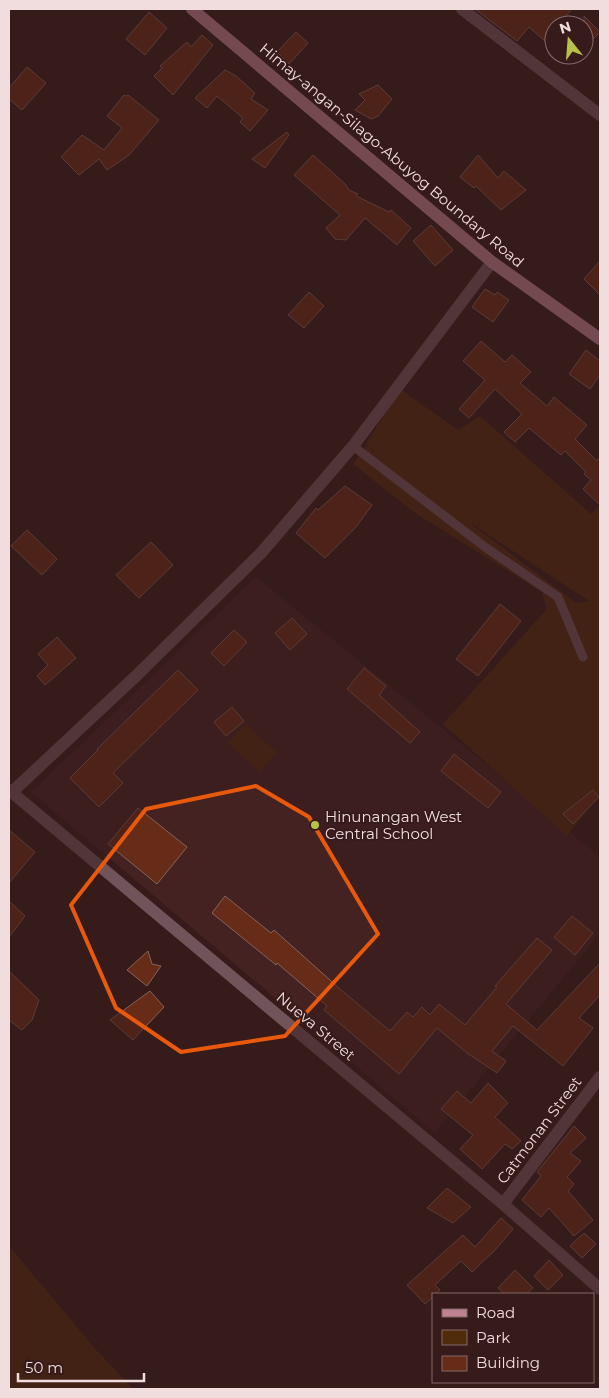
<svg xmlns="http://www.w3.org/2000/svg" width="609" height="1398" font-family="Montserrat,sans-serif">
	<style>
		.built { fill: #452222 }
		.green { fill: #502c0d; fill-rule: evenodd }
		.building { fill: #672c18; stroke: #83645a }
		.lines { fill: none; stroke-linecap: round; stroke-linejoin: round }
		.lane { stroke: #71545b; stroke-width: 9 }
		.street { stroke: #71545b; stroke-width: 12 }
		.primary { stroke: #be8291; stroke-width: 12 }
		.marked { fill: none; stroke: #e8590c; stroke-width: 4; stroke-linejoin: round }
		.poi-dot { fill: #b9c046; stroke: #371b1b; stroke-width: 2 }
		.labels { text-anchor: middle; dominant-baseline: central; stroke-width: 4; stroke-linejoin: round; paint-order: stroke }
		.street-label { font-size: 15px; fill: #f1dddd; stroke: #371b1b }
		.poi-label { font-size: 15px; fill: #f1dddd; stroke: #371b1b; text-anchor: start }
	</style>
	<rect width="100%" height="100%" fill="#371b1b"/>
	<path class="built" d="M 256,577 L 600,857 L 600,933 L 435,1133 L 31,792 Z"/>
	<path class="green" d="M 400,389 L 458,430 L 480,416 L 591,514 L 600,505 L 600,793 L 567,836 L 443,724 L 547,609 L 542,592 L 415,513 L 353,464 L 367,446 L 380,456 L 366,444 ZM 471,524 L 472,524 L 589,601 L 576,603 Z
		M 246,724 L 277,753 L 259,772 L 228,742 Z
		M 9,1246 L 97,1351 L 134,1389 L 9,1389 Z"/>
	<path class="building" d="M 475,9 L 572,9 L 558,25 L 554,25 L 554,30 L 545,41 L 529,27 L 517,41 Z
		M 149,12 L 167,28 L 145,55 L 126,39 Z
		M 584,16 L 600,32 L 584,48 Z
		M 296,32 L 308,43 L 289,64 L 277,52 Z
		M 202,35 L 213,45 L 173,95 L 154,76 L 162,68 L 160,66 L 187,42 L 191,47 Z
		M 27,67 L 46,83 L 22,110 L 9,99 L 9,88 Z
		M 225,70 L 236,76 L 255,93 L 251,99 L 268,110 L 250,131 L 240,122 L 243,118 L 217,96 L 207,108 L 195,98 Z
		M 378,85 L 392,99 L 378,116 L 371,119 L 355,110 L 365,100 L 359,94 Z
		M 124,95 L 126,96 L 128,95 L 159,120 L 129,155 L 107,170 L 99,159 L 79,175 L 61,157 L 82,135 L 104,150 L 122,128 L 107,116 Z
		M 287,132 L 289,135 L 265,168 L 252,159 Z
		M 313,155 L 345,184 L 349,190 L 358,194 L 356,196 L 389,212 L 391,210 L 411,228 L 397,245 L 365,218 L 346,240 L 335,239 L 326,228 L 340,215 L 294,175 Z
		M 478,155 L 498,178 L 504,171 L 526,190 L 501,210 L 476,186 L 474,188 L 460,177 Z
		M 431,225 L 453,250 L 435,266 L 413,241 Z
		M 600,261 L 600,295 L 584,279 Z
		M 485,289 L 495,295 L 497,292 L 509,300 L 493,322 L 472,307 Z
		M 309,292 L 324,306 L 304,328 L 288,315 Z
		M 481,341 L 505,362 L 512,355 L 531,372 L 520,383 L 547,406 L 554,397 L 587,425 L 575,439 L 597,461 L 600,457 L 600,505 L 583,489 L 591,480 L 584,474 L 586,472 L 565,451 L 561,455 L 529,428 L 515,442 L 504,432 L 522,414 L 495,389 L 469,418 L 459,409 L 485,380 L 463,361 Z
		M 586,350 L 600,361 L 600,375 L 590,389 L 569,374 Z
		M 345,486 L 372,505 L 356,527 L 325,558 L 296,533 L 316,508 L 318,510 Z
		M 27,530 L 57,559 L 42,575 L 11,546 Z
		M 151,542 L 173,565 L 139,598 L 116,575 Z
		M 500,604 L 521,621 L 478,676 L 456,659 Z
		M 292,618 L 307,634 L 290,650 L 275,633 Z
		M 234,630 L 247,642 L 224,666 L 211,653 Z
		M 57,637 L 76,658 L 45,685 L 37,676 L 48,665 L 38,654 Z
		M 364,668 L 386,686 L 379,695 L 420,732 L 410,743 L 347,689 Z
		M 178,670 L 198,690 L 113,773 L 123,783 L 99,807 L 70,778 L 98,750 L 97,749 Z
		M 232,707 L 244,721 L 226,736 L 214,722 Z
		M 454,754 L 501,792 L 488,808 L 441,771 Z
		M 593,790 L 599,797 L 573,824 L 563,814 Z
		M 138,808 L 187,847 L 157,884 L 108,844 Z
		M 9,830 L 35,852 L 9,883 Z
		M 225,896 L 271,933 L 274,930 L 340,989 L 390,1031 L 407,1012 L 413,1017 L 422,1007 L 430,1015 L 439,1004 L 465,1025 L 497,987 L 495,986 L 537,938 L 552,950 L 506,1004 L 537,1030 L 600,963 L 600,995 L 579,1018 L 593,1028 L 563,1066 L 513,1026 L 492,1051 L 506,1061 L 497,1073 L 467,1053 L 437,1028 L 399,1074 L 324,1010 L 327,1006 L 277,963 L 276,965 L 212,913 Z
		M 9,901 L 25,916 L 9,937 Z
		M 572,916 L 593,933 L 575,955 L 554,937 Z
		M 148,951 L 152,964 L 161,966 L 147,986 L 127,970 Z
		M 9,971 L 39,1000 L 32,1020 L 22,1030 L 9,1020 Z
		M 150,991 L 164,1007 L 133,1040 L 110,1020 Z
		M 488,1083 L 508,1103 L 495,1117 L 521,1141 L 512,1149 L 505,1144 L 482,1169 L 460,1149 L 473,1135 L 441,1109 L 457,1091 L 471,1103 Z
		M 574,1126 L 586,1138 L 570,1153 L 581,1161 L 567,1177 L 574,1184 L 568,1191 L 593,1220 L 574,1236 L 549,1208 L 541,1217 L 522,1200 L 541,1176 L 537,1172 Z
		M 447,1188 L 471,1207 L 453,1223 L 427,1208 Z
		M 501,1218 L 513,1229 L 495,1250 L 472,1272 L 461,1261 L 435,1285 L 440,1290 L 435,1294 L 433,1294 L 433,1297 L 425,1304 L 407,1285 L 463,1235 L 475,1247 Z
		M 584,1233 L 596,1244 L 582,1258 L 570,1246 Z
		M 549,1260 L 563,1275 L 548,1290 L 534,1276 Z
		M 515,1270 L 533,1288 L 526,1294 L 505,1294 L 498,1288 Z"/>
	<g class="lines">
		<path class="lane" d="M 353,446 L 485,547 L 558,597 L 583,657"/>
		<path class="street" d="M 462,9 L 600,115
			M 9,790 L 503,1204 L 600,1289
			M 12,792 L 136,676 L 261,553 L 353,446 L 492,262
			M 503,1204 L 600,1077"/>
		<path class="primary" d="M 192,9 L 492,262 L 600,339"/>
	</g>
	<path d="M0 0H609V1398H0ZM 256,786 L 309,817 L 378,934 L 285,1036 L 181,1052 L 116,1008 L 71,905 L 146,809 Z" fill="#371b1b" fill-opacity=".55" fill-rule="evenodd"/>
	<path class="marked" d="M 256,786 L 309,817 L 378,934 L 285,1036 L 181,1052 L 116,1008 L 71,905 L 146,809 Z"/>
	<circle class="poi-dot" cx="315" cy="825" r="5"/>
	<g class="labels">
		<g class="street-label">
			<text transform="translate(392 155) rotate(40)">Himay-angan-Silago-Abuyog Boundary Road</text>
			<text transform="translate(316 1026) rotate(40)">Nueva Street</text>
			<text transform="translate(539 1130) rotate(-53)">Catmonan Street</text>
		</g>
		<g class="poi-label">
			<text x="325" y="816">Hinunangan West<tspan x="325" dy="17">Central School</tspan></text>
		</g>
	</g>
	<rect width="609" height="1398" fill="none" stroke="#f1dddd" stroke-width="20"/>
	<rect x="432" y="1293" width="162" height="90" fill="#371b1b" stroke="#816969"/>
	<rect x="442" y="1309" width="25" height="8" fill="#be8291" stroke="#816969"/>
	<text x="476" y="1318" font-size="15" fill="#f1dddd">Road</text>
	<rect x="442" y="1330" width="25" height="15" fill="#502c0d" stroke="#816969"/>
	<text x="476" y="1343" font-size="15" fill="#f1dddd">Park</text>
	<rect x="442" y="1356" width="25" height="15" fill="#672c18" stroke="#816969"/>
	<text x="476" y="1368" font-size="15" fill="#f1dddd">Building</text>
	<g transform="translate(569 40) rotate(343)"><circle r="24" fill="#371b1b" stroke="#816969"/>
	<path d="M0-4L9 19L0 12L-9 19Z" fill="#b9c046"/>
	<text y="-8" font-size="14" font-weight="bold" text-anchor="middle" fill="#f1dddd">N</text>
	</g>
	<path d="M18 1373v8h126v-8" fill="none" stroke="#f1dddd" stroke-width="2.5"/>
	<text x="25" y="1373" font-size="15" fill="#f1dddd" stroke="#371b1b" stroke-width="4" paint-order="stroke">50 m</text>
</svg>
